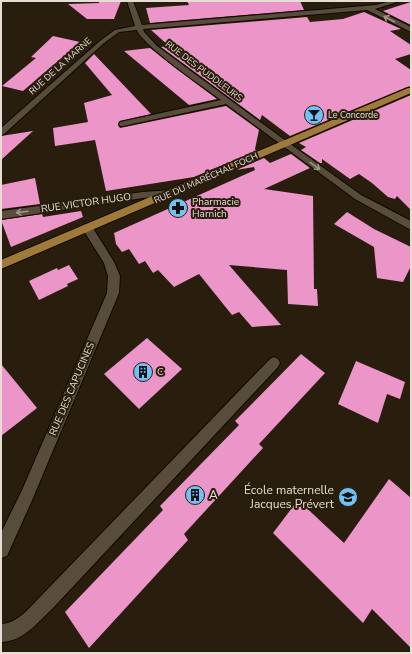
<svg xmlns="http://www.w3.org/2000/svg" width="412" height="654" font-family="'Nunito Sans',sans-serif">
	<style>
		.building { fill: #eb95c9 }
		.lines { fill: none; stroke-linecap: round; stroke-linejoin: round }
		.minor-casing { stroke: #110800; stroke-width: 2 }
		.major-casing { stroke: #110800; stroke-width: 2 }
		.minor { fill: #584c3b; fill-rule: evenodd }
		.major { fill: #9f7a3b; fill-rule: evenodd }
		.oneway { stroke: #9f9588 }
		.labels { text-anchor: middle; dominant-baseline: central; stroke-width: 4; stroke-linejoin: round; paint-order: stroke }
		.far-street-label { font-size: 9px; fill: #e6ded4; stroke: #291e0e }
		.far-poi-label { font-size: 9px; fill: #e6ded4; stroke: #291e0e; text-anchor: start }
		.poi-label { font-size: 10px; fill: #e6ded4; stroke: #291e0e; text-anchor: start }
		.street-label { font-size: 10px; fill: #e6ded4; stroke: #291e0e }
		.near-poi-label { font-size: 12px; fill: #e6ded4; stroke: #291e0e; text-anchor: end }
	</style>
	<rect width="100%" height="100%" fill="#291e0e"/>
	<path class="building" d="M 99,1 L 121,1 L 114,19 L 87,19 L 68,4 L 99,3 Z
		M 187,1 L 300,1 L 304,10 L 150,23 L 146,8 L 189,5 Z
		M 411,2 L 411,25 L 383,11 L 395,7 Z
		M 364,12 L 401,29 L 390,31 L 411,45 L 411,54 L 395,59 L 411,70 L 411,86 L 407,87 L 290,136 L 262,115 L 260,120 L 161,47 L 169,46 L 151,30 L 307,17 L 310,22 L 343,19 Z
		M 53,36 L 80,42 L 23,91 L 2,86 L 36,58 L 31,57 Z
		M 150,48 L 174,67 L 217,99 L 189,105 L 124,51 Z
		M 94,54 L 151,114 L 120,121 L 118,125 L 120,128 L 226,106 L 259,130 L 255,149 L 256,151 L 194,177 L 106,191 L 95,140 L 55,146 L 53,128 L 88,122 L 84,103 L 112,95 L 85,63 Z
		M 411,95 L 411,210 L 397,196 L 395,199 L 388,197 L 372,183 L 359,174 L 350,179 L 322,159 L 322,163 L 320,163 L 301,150 L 306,147 L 299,143 Z
		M 33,131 L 1,160 L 1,136 Z
		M 291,154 L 310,168 L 264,189 L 313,196 L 314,289 L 317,289 L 318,306 L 288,304 L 287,270 L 229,265 L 281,325 L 252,327 L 239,312 L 232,315 L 199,274 L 174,287 L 158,270 L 153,273 L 145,261 L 139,264 L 129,249 L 122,252 L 116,244 L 114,233 L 255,170 L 254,167 L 236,170 L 264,158 L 270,163 Z
		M 35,178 L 40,204 L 1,209 L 1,185 Z
		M 81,211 L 83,217 L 11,247 L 1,220 L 42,214 L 43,217 Z
		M 347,212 L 374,229 L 411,247 L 411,266 L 403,282 L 377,278 L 374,247 L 334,224 Z
		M 69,265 L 78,279 L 67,284 L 68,286 L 39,300 L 29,281 L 57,268 L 58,270 Z
		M 147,338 L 182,369 L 139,409 L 104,374 Z
		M 301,354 L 325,373 L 259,444 L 263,448 L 184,534 L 188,540 L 89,648 L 65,612 L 163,510 L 160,506 L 239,425 L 235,421 Z
		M 356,361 L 405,382 L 400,399 L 387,394 L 378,423 L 338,404 Z
		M 1,364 L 37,408 L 1,436 Z
		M 389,479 L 411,498 L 411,648 L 372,609 L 363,623 L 273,533 L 298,500 L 344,543 Z"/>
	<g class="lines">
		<defs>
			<path id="minor" d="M 127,1 L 133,1 L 142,25 L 376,5 L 391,1 L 400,1 L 375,9 L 411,27 L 411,32 L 367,10 L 143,29 L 144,32 L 157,46 L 286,141 L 361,195 L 411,221 L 411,230 L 355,199 L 226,104 L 123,126 L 120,126 L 119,124 L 120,122 L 221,100 C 205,88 142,45 137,30 L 119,32 L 104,43 L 4,134 L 1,135 L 1,128 L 100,41 L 115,30 L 135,26 Z
				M 172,190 L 177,193 L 175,195 L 143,198 L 1,219 L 1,211 L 143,192 Z
				M 87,224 L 91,225 L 114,262 L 120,276 L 119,293 L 33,498 L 7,556 L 1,558 L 1,533 L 23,488 L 107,293 L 108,276 L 104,263 L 82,228 L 83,225 Z
				M 274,357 L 278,359 L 280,363 L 278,367 L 53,608 C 38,622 23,642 1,642 L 1,624 C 17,624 30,607 41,596 L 270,359 Z"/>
			<path id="major" d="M 408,88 L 411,88 L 411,93 L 1,269 L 1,260 Z"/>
		</defs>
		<use href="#minor" class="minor-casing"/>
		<use href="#major" class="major-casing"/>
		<use href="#minor" class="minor"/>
		<use href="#major" class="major"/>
	</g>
	<defs><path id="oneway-shaft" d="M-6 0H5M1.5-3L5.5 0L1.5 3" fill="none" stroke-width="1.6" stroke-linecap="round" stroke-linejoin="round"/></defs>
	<g class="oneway">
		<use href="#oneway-shaft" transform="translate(389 19) rotate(-152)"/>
		<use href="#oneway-shaft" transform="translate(315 166) rotate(36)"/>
		<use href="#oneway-shaft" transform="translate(22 212) rotate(173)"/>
	</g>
	<defs>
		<symbol id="bar-disc" viewBox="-11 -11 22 22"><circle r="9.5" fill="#70c2f4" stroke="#291e0e"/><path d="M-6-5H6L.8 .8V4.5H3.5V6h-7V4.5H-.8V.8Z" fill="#111"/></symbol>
		<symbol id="pharmacy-disc" viewBox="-11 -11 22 22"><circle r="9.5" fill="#70c2f4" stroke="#291e0e"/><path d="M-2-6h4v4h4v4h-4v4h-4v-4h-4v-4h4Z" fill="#111"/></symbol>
		<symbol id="building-disc" viewBox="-11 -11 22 22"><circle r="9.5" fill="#70c2f4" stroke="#291e0e"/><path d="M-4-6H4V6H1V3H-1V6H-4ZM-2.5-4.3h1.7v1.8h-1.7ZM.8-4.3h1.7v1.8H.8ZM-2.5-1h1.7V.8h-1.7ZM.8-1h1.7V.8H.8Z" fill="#111"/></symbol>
		<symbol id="school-disc" viewBox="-11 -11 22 22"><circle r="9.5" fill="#70c2f4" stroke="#291e0e"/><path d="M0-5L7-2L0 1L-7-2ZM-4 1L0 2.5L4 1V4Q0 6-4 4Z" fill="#111"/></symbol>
	</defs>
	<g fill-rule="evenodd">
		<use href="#bar-disc" x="303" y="104" width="22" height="22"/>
		<use href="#pharmacy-disc" x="167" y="197" width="22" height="22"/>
		<use href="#building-disc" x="132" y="361" width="22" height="22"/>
		<use href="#building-disc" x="184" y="484" width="22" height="22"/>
		<use href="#school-disc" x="337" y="486" width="22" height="22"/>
	</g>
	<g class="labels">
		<g class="far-street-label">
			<text transform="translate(60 66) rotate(-42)">RUE DE LA MARNE</text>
			<text transform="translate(204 71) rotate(37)">RUE DES PUDDLEURS</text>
			<text transform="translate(206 178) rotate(-24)">RUE DU MARÉCHAL FOCH</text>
		</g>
		<g class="far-poi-label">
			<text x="328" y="115">Le Concorde</text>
		</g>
		<g class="poi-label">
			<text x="192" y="202">Pharmacie<tspan x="192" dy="12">Harnich</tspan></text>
			<text x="157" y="372">C</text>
		</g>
		<g class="street-label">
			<text transform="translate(86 203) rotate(-8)">RUE VICTOR HUGO</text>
			<text transform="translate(72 389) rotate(-67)">RUE DES CAPUCINES</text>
		</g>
		<g class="near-poi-label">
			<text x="334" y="490">École maternelle<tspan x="334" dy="14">Jacques Prévert</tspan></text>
			<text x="209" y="495" text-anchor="start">A</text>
		</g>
	</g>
	<rect width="412" height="654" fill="none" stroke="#e6ded4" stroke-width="4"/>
</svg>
